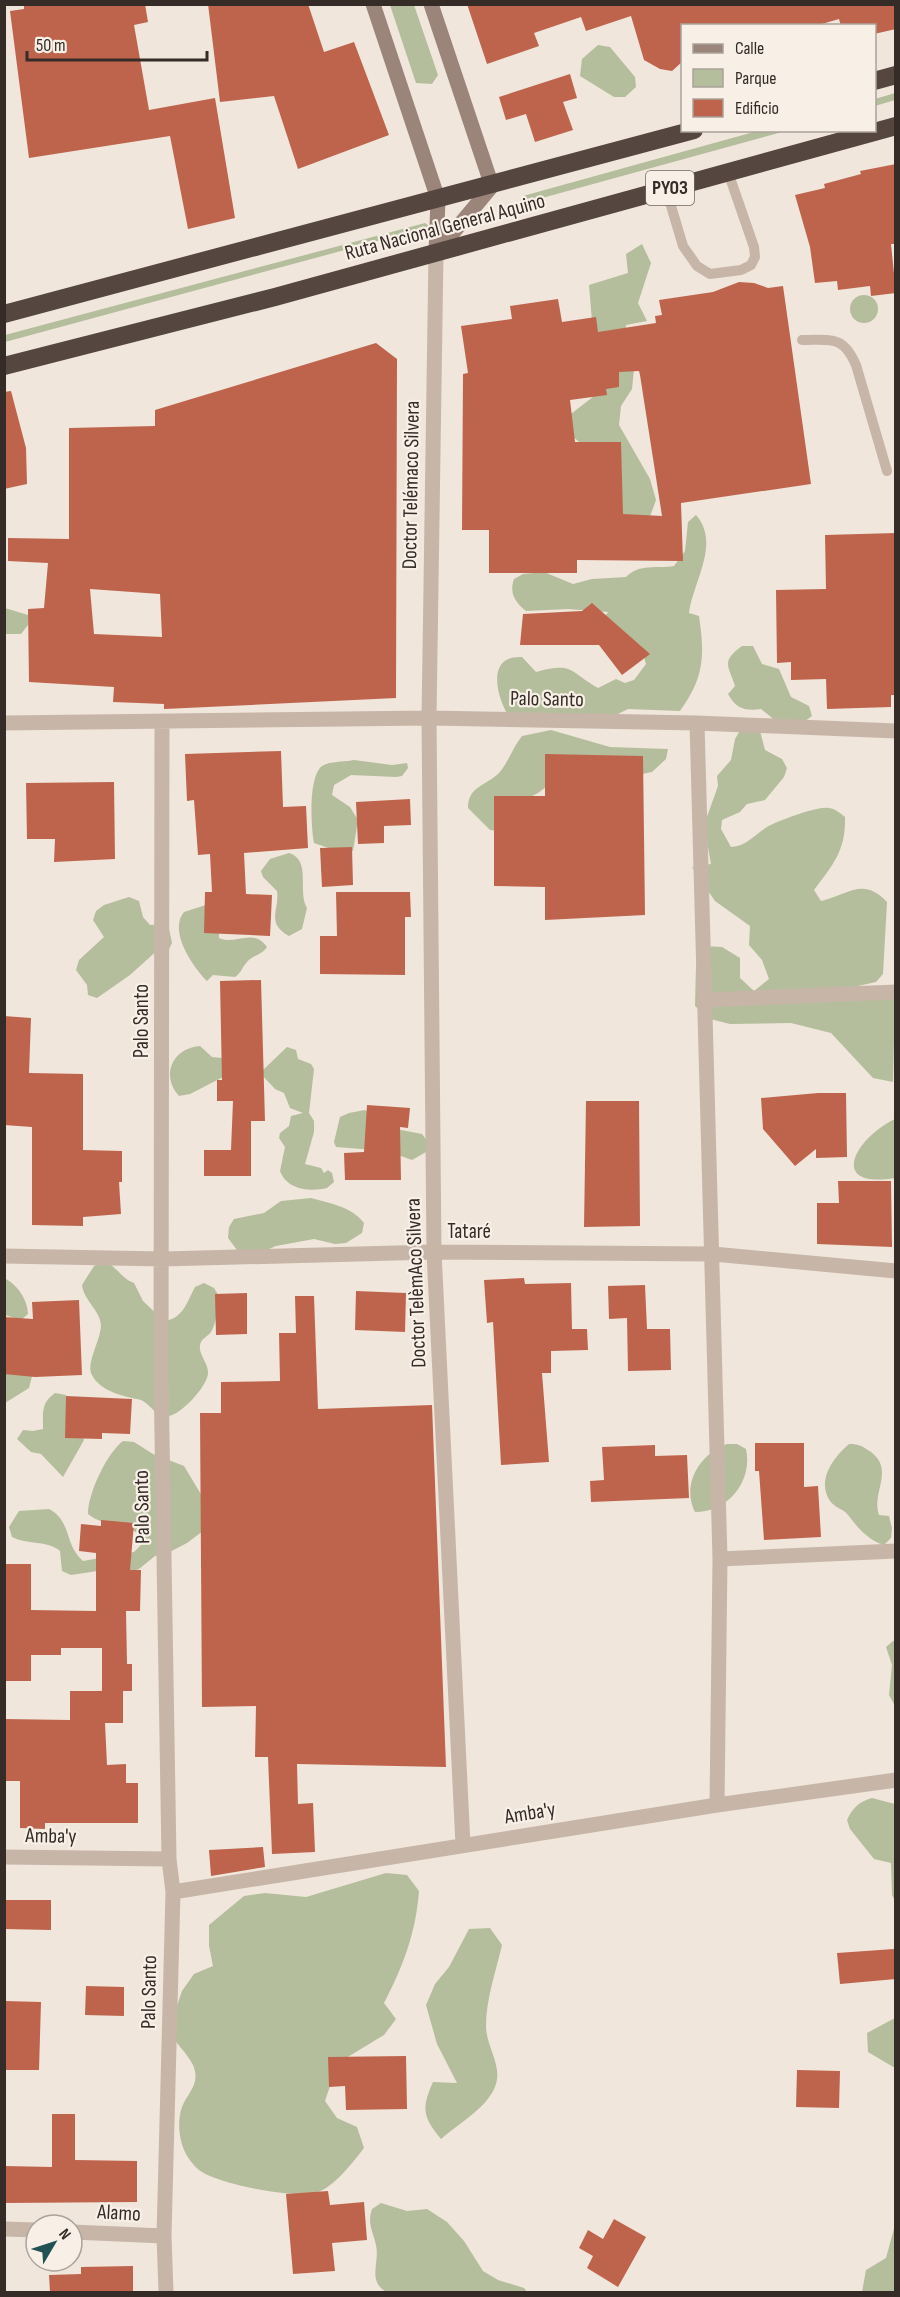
<svg xmlns="http://www.w3.org/2000/svg" width="900" height="2297" font-family="'Sofia Sans Condensed',sans-serif">
	<style>
		.green { fill: #b4be9c }
		.building { fill: #be644c; fill-rule: evenodd }
		.lines { fill: none; stroke-linecap: round; stroke-linejoin: round }
		.lane { stroke: #c7b6a8; stroke-width: 10 }
		.street { stroke: #c7b6a8; stroke-width: 15 }
		.secondary { stroke: #9b857a; stroke-width: 15 }
		.highway { stroke: #554640; stroke-width: 18 }
		.labels { text-anchor: middle; dominant-baseline: central; stroke-width: 4.5; stroke-linejoin: round; paint-order: stroke }
		.shield { fill: #f8f0e7; stroke: #706761; stroke-width: 1.5 }
		.shield-label { font-size: 20px; font-weight: bold; fill: #352c28 }
		.street-label { font-size: 21px; fill: #352c28; stroke: #f8f0e7 }
	</style>
	<rect width="100%" height="100%" fill="#f0e6db"/>
	<path class="green" d="M 390,5 L 414,5 L 438,75 L 432,84 L 416,83 Z
		M 598,45 L 610,47 L 635,77 L 636,87 L 625,97 L 614,97 L 580,76 L 582,59 Z
		M 895,93 L 895,100 L 875,106 L 875,99 Z
		M 761,130 L 786,131 L 524,203 L 520,201 L 523,196 Z
		M 425,223 L 429,226 L 426,228 L 5,342 L 5,335 Z
		M 642,244 L 651,263 L 638,303 L 647,321 L 626,325 L 624,356 L 634,369 L 632,389 L 621,406 L 619,425 L 650,479 L 656,500 L 649,519 L 613,514 L 585,447 L 571,435 L 567,417 L 598,393 L 589,285 L 628,273 L 626,254 Z
		M850 309a14 14 0 1 1 28 0a14 14 0 1 1-28 0Z
		M 696,515 C 721,543 693,582 689,613 L 699,616 C 705,656 704,678 680,711 L 628,709 L 610,718 L 509,717 C 497,698 485,655 522,657 L 536,672 C 574,662 568,671 598,688 L 616,679 L 625,683 L 634,680 L 646,664 L 643,654 L 602,621 L 608,612 L 568,609 L 526,611 C 515,602 509,593 514,579 L 523,574 L 544,572 L 573,584 L 592,579 L 626,577 C 640,563 656,569 674,566 L 685,551 L 688,522 Z
		M 5,608 L 28,615 L 28,625 L 21,634 L 5,634 Z
		M 742,646 L 753,646 L 762,664 L 779,669 L 791,697 L 809,706 L 812,716 L 805,721 L 777,722 L 761,709 C 745,711 736,709 728,694 L 735,686 C 729,666 720,662 742,646 Z
		M 745,722 L 760,731 L 765,750 L 782,759 L 787,768 L 784,777 L 765,800 L 747,804 L 740,812 L 722,820 L 721,829 L 731,847 C 747,846 754,835 767,827 C 778,821 817,806 829,808 C 836,809 840,813 845,817 C 846,850 833,865 814,890 L 821,901 C 850,894 863,877 887,902 L 883,974 L 876,982 L 858,986 L 895,998 L 893,1082 L 873,1078 L 831,1033 L 791,1023 L 730,1024 L 710,1019 L 695,1006 L 696,966 L 702,946 L 722,947 L 740,958 L 740,978 L 754,991 L 769,979 L 762,960 L 749,945 L 750,926 L 715,901 L 692,867 L 711,864 L 704,825 L 718,786 L 717,776 L 731,760 L 735,739 Z
		M 551,730 L 610,747 L 668,749 L 666,759 L 652,772 L 632,776 L 561,776 L 538,793 L 515,805 L 500,831 L 490,830 L 468,808 C 468,786 486,786 499,773 C 508,763 513,747 522,736 Z
		M 354,760 L 392,765 L 407,763 L 408,768 L 402,776 L 396,777 L 351,775 L 334,785 L 332,795 L 350,807 L 358,820 L 353,851 L 343,853 L 314,843 C 311,827 308,777 322,766 C 330,761 345,762 354,760 Z
		M 289,853 C 312,860 297,892 307,908 L 302,929 L 289,936 C 265,923 280,909 277,891 L 263,877 L 261,871 L 270,859 Z
		M 129,897 L 139,901 L 143,917 L 150,925 L 168,924 L 172,943 L 169,949 L 161,947 L 130,975 L 97,998 L 88,995 L 87,985 L 76,970 L 79,960 L 104,937 L 93,920 L 96,911 L 104,905 Z
		M 209,904 L 219,922 L 219,938 C 235,946 253,927 267,947 C 262,955 253,955 247,962 C 242,967 242,972 235,977 L 213,975 L 207,981 C 193,967 168,931 184,912 Z
		M 200,1046 L 212,1057 L 222,1058 L 227,1075 L 190,1094 L 179,1096 C 160,1075 173,1048 200,1046 Z
		M 287,1047 L 296,1050 L 298,1059 L 311,1064 L 314,1069 L 309,1113 L 314,1121 L 314,1132 L 305,1164 L 321,1168 L 324,1173 L 328,1170 L 332,1173 L 334,1182 L 327,1188 C 310,1192 287,1190 280,1171 L 285,1147 L 279,1138 L 280,1133 L 289,1126 L 291,1116 L 303,1113 L 290,1108 L 284,1093 L 275,1089 L 262,1075 L 263,1070 Z
		M 365,1110 L 401,1130 L 422,1134 L 428,1142 L 426,1152 L 412,1160 L 387,1151 L 336,1147 L 334,1142 L 340,1117 L 349,1113 Z
		M 895,1119 L 895,1178 C 827,1189 855,1138 895,1119 Z
		M 311,1198 C 331,1204 351,1206 364,1223 L 362,1233 L 346,1243 L 335,1244 L 314,1239 L 276,1246 L 250,1257 L 240,1254 L 228,1238 L 229,1227 L 234,1219 L 264,1213 L 281,1201 Z
		M 102,1261 C 117,1265 120,1278 134,1283 L 143,1301 L 164,1321 C 183,1319 187,1302 195,1287 L 204,1283 L 214,1288 L 219,1296 C 217,1308 217,1322 211,1332 C 208,1336 203,1338 201,1342 C 196,1352 208,1362 208,1372 C 209,1385 179,1417 167,1416 C 153,1416 150,1401 137,1399 C 121,1396 98,1390 91,1373 C 87,1361 101,1339 101,1325 C 100,1310 84,1301 82,1285 L 94,1266 Z
		M 4,1278 C 17,1284 28,1300 28,1314 L 21,1320 L 5,1315 Z
		M 4,1367 L 34,1368 L 29,1388 L 5,1403 Z
		M 55,1393 L 66,1395 L 67,1405 L 84,1440 L 63,1477 L 41,1454 L 31,1452 L 17,1439 L 23,1430 L 33,1431 L 43,1429 C 43,1412 41,1403 55,1393 Z
		M 123,1441 L 134,1442 L 153,1454 L 184,1466 L 205,1501 L 203,1531 L 187,1543 L 164,1555 L 155,1556 L 139,1569 L 130,1572 L 111,1569 L 71,1575 L 62,1571 L 60,1551 C 47,1540 27,1545 12,1537 L 9,1527 L 19,1511 L 49,1509 C 72,1521 64,1545 83,1561 L 134,1552 L 141,1545 L 142,1536 C 125,1523 104,1527 88,1514 C 88,1493 107,1453 123,1441 Z
		M 727,1444 L 737,1444 L 746,1449 C 753,1481 728,1512 695,1512 C 681,1484 700,1454 727,1444 Z
		M 849,1444 C 859,1444 862,1446 871,1452 C 895,1470 871,1493 879,1515 L 889,1516 L 892,1528 L 891,1538 L 884,1545 C 868,1540 858,1528 848,1515 C 844,1509 835,1508 830,1501 C 816,1480 834,1457 849,1444 Z
		M 893,1641 L 895,1641 L 895,1706 L 889,1695 L 892,1665 L 886,1647 Z
		M 872,1798 L 895,1804 L 895,1901 L 892,1895 L 891,1863 L 874,1859 L 850,1829 L 847,1820 C 853,1807 859,1802 872,1798 Z
		M 386,1873 L 407,1875 L 419,1891 C 416,1932 403,1967 384,2003 L 396,2019 L 384,2035 L 346,2058 L 332,2080 L 325,2101 L 337,2118 L 357,2127 L 364,2148 C 354,2161 334,2187 318,2192 C 297,2200 217,2184 199,2170 C 194,2166 187,2157 185,2152 C 179,2139 177,2121 182,2107 C 188,2092 201,2084 193,2065 C 187,2054 176,2042 168,2032 L 182,1991 L 194,1974 L 213,1966 L 209,1946 L 209,1925 L 244,1896 L 265,1893 L 306,1897 Z
		M 490,1928 L 502,1945 C 496,1971 486,1999 486,2026 C 486,2046 502,2065 496,2084 C 489,2107 458,2124 441,2139 C 423,2117 421,2109 433,2082 L 457,2083 L 437,2044 L 426,2005 L 435,1984 L 449,1967 L 469,1929 Z
		M 895,2018 L 896,2018 L 895,2068 L 868,2052 L 867,2033 Z
		M 381,2203 L 407,2211 L 427,2209 L 447,2222 L 464,2241 L 483,2271 L 498,2280 L 524,2288 L 527,2292 L 386,2292 C 367,2280 380,2263 376,2245 C 373,2231 367,2224 372,2209 Z
		M 895,2225 L 895,2292 L 862,2292 L 866,2270 L 886,2258 Z"/>
	<path class="building" d="M 24,4 L 145,4 L 148,22 L 134,25 L 149,110 L 215,98 L 235,218 L 188,229 L 170,136 L 29,158 L 10,11 L 24,9 Z
		M 208,4 L 308,4 L 324,52 L 354,42 L 389,135 L 298,169 L 274,96 L 220,102 Z
		M 467,4 L 896,4 L 896,29 L 874,34 L 874,26 L 841,26 L 839,19 L 815,26 L 682,26 L 682,62 L 672,71 L 660,69 L 644,60 L 631,16 L 586,31 L 581,17 L 534,33 L 539,46 L 487,64 Z
		M 570,74 L 577,98 L 563,102 L 573,130 L 535,142 L 526,114 L 506,120 L 499,97 Z
		M 896,164 L 896,244 L 891,244 L 896,293 L 871,296 L 870,286 L 838,290 L 837,281 L 815,283 L 810,247 L 795,195 L 825,188 L 824,184 L 861,174 L 860,171 Z
		M 739,282 L 754,283 L 768,288 L 783,286 L 811,484 L 681,503 L 683,561 L 577,560 L 577,573 L 489,573 L 489,530 L 462,530 L 463,374 L 468,373 L 461,326 L 512,319 L 510,306 L 558,299 L 562,322 L 596,317 L 598,332 L 656,323 L 655,316 L 662,315 L 659,300 L 713,292 ZM 639,371 L 640,375 L 662,516 L 623,514 L 621,442 L 575,442 L 570,400 L 607,395 L 606,389 L 619,387 L 619,372 Z
		M 376,343 L 397,359 L 396,698 L 164,709 L 164,704 L 113,702 L 114,687 L 29,682 L 28,609 L 44,608 L 48,563 L 8,561 L 8,538 L 69,539 L 69,428 L 155,426 L 155,410 ZM 90,589 L 160,594 L 162,637 L 94,634 Z
		M 11,391 L 26,448 L 27,484 L 4,489 L 4,392 Z
		M 896,533 L 896,695 L 891,695 L 891,707 L 827,709 L 826,679 L 791,680 L 791,662 L 777,663 L 776,590 L 826,589 L 825,535 Z
		M 592,603 L 650,654 L 622,675 L 599,645 L 520,645 L 523,614 L 582,611 Z
		M 281,751 L 283,807 L 306,806 L 308,848 L 244,853 L 246,894 L 272,895 L 270,936 L 204,933 L 205,892 L 212,892 L 210,854 L 198,855 L 194,800 L 187,801 L 185,754 Z
		M 545,754 L 643,756 L 645,915 L 545,920 L 545,887 L 494,886 L 494,796 L 545,796 Z
		M 114,782 L 115,859 L 54,862 L 55,839 L 27,839 L 26,783 Z
		M 410,799 L 411,825 L 384,826 L 384,843 L 358,844 L 356,802 Z
		M 352,847 L 353,885 L 322,887 L 320,848 Z
		M 336,892 L 410,892 L 411,917 L 405,917 L 405,975 L 320,974 L 320,936 L 337,936 Z
		M 261,980 L 265,1121 L 251,1121 L 251,1176 L 204,1176 L 204,1150 L 231,1150 L 233,1101 L 217,1101 L 217,1080 L 222,1080 L 220,981 Z
		M 4,1016 L 31,1018 L 29,1073 L 83,1074 L 83,1150 L 122,1151 L 122,1182 L 119,1182 L 121,1214 L 83,1217 L 83,1226 L 32,1225 L 32,1127 L 4,1125 Z
		M 818,1093 L 846,1093 L 847,1157 L 816,1158 L 816,1149 L 795,1166 L 763,1129 L 761,1098 Z
		M 586,1101 L 639,1101 L 640,1226 L 584,1227 Z
		M 367,1105 L 410,1108 L 408,1128 L 400,1127 L 401,1180 L 345,1180 L 344,1153 L 364,1152 Z
		M 838,1181 L 891,1181 L 892,1247 L 817,1244 L 817,1203 L 839,1203 Z
		M 524,1278 L 525,1284 L 571,1283 L 572,1329 L 587,1329 L 588,1350 L 551,1351 L 551,1373 L 542,1373 L 549,1462 L 501,1465 L 493,1322 L 487,1323 L 484,1280 Z
		M 645,1285 L 647,1329 L 670,1329 L 671,1370 L 628,1371 L 627,1318 L 609,1319 L 608,1286 Z
		M 356,1291 L 406,1293 L 405,1332 L 355,1330 Z
		M 247,1293 L 247,1334 L 216,1335 L 215,1294 Z
		M 295,1296 L 314,1296 L 318,1409 L 432,1405 L 446,1767 L 297,1764 L 298,1804 L 313,1803 L 315,1852 L 272,1854 L 268,1757 L 255,1757 L 256,1706 L 202,1707 L 200,1413 L 221,1413 L 221,1382 L 280,1381 L 279,1333 L 296,1333 Z
		M 79,1300 L 82,1375 L 35,1377 L 4,1374 L 4,1317 L 33,1319 L 32,1302 Z
		M 66,1396 L 132,1399 L 130,1434 L 102,1433 L 102,1439 L 65,1438 Z
		M 755,1443 L 804,1443 L 804,1487 L 818,1486 L 821,1537 L 764,1540 L 759,1471 L 755,1471 Z
		M 655,1445 L 655,1456 L 687,1455 L 689,1498 L 591,1502 L 590,1481 L 604,1480 L 602,1447 Z
		M 101,1520 L 134,1523 L 130,1570 L 141,1570 L 140,1611 L 126,1611 L 127,1664 L 132,1664 L 132,1691 L 123,1691 L 123,1723 L 105,1723 L 107,1765 L 126,1764 L 126,1783 L 138,1783 L 138,1823 L 45,1823 L 45,1829 L 20,1828 L 20,1781 L 4,1781 L 4,1719 L 70,1720 L 70,1691 L 102,1691 L 102,1648 L 61,1648 L 61,1655 L 31,1655 L 31,1681 L 4,1681 L 4,1564 L 31,1564 L 31,1610 L 96,1611 L 96,1553 L 79,1551 L 81,1524 L 101,1526 Z
		M 263,1847 L 265,1867 L 211,1876 L 209,1850 Z
		M 4,1900 L 51,1900 L 51,1930 L 4,1929 Z
		M 894,1949 L 896,1979 L 840,1984 L 837,1953 Z
		M 86,1986 L 124,1987 L 124,2016 L 85,2015 Z
		M 4,2001 L 41,2002 L 39,2070 L 4,2070 Z
		M 406,2056 L 407,2109 L 346,2110 L 345,2086 L 329,2087 L 328,2057 Z
		M 797,2070 L 840,2071 L 839,2108 L 796,2107 Z
		M 52,2114 L 75,2114 L 75,2160 L 137,2161 L 137,2202 L 4,2203 L 4,2166 L 52,2167 Z
		M 328,2191 L 330,2205 L 364,2202 L 367,2240 L 332,2243 L 335,2271 L 293,2274 L 286,2194 Z
		M 614,2219 L 646,2237 L 618,2287 L 587,2268 L 593,2256 L 579,2248 L 588,2230 L 603,2239 Z
		M 133,2266 L 133,2292 L 50,2292 L 49,2275 L 81,2274 L 81,2267 Z"/>
	<g class="lines">
		<path class="lane" d="M 666,189 L 683,246 L 697,266 L 710,274 L 741,270 L 751,265 L 755,257 L 754,247 L 728,172
			M 802,340 C 831,340 843,335 856,365 L 887,471"/>
		<path class="street" d="M 436,253 L 429,718 L 434,1252 L 463,1845
			M 162,721 L 161,1375 L 169,1859 L 173,1892 L 164,2236 L 166,2292
			M 4,723 L 429,718 L 697,723 L 896,731
			M 697,723 L 720,1559 L 717,1805
			M 705,1000 L 896,992
			M 4,1256 L 163,1259 L 434,1252 L 713,1254 L 896,1271
			M 720,1559 L 896,1551
			M 4,1857 L 169,1859
			M 173,1892 L 717,1805 L 896,1780
			M 4,2229 L 36,2230
			M 72,2232 L 164,2236"/>
		<path class="secondary" d="M 373,4 L 438,199 L 436,253
			M 431,4 L 492,186 L 436,253"/>
		<path class="highway" d="M 874,81 L 896,75
			M 4,314 L 694,130
			M 4,366 L 275,297 L 896,126"/>
	</g>
	<g class="labels">
		<rect class="shield" x="646" y="171" width="48" height="34" rx="4.5"/>
		<g class="shield-label">
			<text x="670" y="188">PY03</text>
		</g>
		<g class="street-label">
			<text transform="translate(445 227) rotate(-15)">Ruta Nacional General Aquino</text>
			<text transform="translate(411 485) rotate(-89)">Doctor Telémaco Silvera</text>
			<text transform="translate(547 699) rotate(1)">Palo Santo</text>
			<text transform="translate(141 1021) rotate(-90)">Palo Santo</text>
			<text x="469" y="1231">Tataré</text>
			<text transform="translate(416 1283) rotate(-92)">Doctor TelèmAco Silvera</text>
			<text transform="translate(142 1507) rotate(-91)">Palo Santo</text>
			<text transform="translate(530 1813) rotate(-9)">Amba'y</text>
			<text transform="translate(51 1836) rotate(1)">Amba'y</text>
			<text transform="translate(149 1992) rotate(-89)">Palo Santo</text>
			<text transform="translate(119 2213) rotate(3)">Alamo</text>
		</g>
	</g>
	<rect width="900" height="2297" fill="none" stroke="#352c28" stroke-width="12"/>
	<rect x="681" y="24" width="195" height="108" fill="#f8f0e7" stroke="#aaa29b" stroke-width="1.5"/>
	<rect x="693" y="44" width="30" height="9" fill="#9b857a" stroke="#aaa29b" stroke-width="1.5"/>
	<text x="735" y="54" font-size="18" fill="#352c28">Calle</text>
	<rect x="693" y="69" width="30" height="18" fill="#b4be9c" stroke="#aaa29b" stroke-width="1.5"/>
	<text x="735" y="84" font-size="18" fill="#352c28">Parque</text>
	<rect x="693" y="99" width="30" height="18" fill="#be644c" stroke="#aaa29b" stroke-width="1.5"/>
	<text x="735" y="114" font-size="18" fill="#352c28">Edificio</text>
	<g transform="translate(54 2243) rotate(51)"><circle r="28" fill="#f8f0e7" stroke="#aaa29b" stroke-width="1.5"/>
	<path d="M0-4.5L10 22L0 15L-10 22Z" fill="#205253"/>
	<text y="-9" font-size="16" font-weight="bold" text-anchor="middle" fill="#352c28">N</text>
	</g>
	<path d="M27 51v9h180v-9" fill="none" stroke="#352c28" stroke-width="3"/>
	<text x="36" y="51" font-size="18" fill="#352c28" stroke="#f8f0e7" stroke-width="4.5" paint-order="stroke">50 m</text>
</svg>
